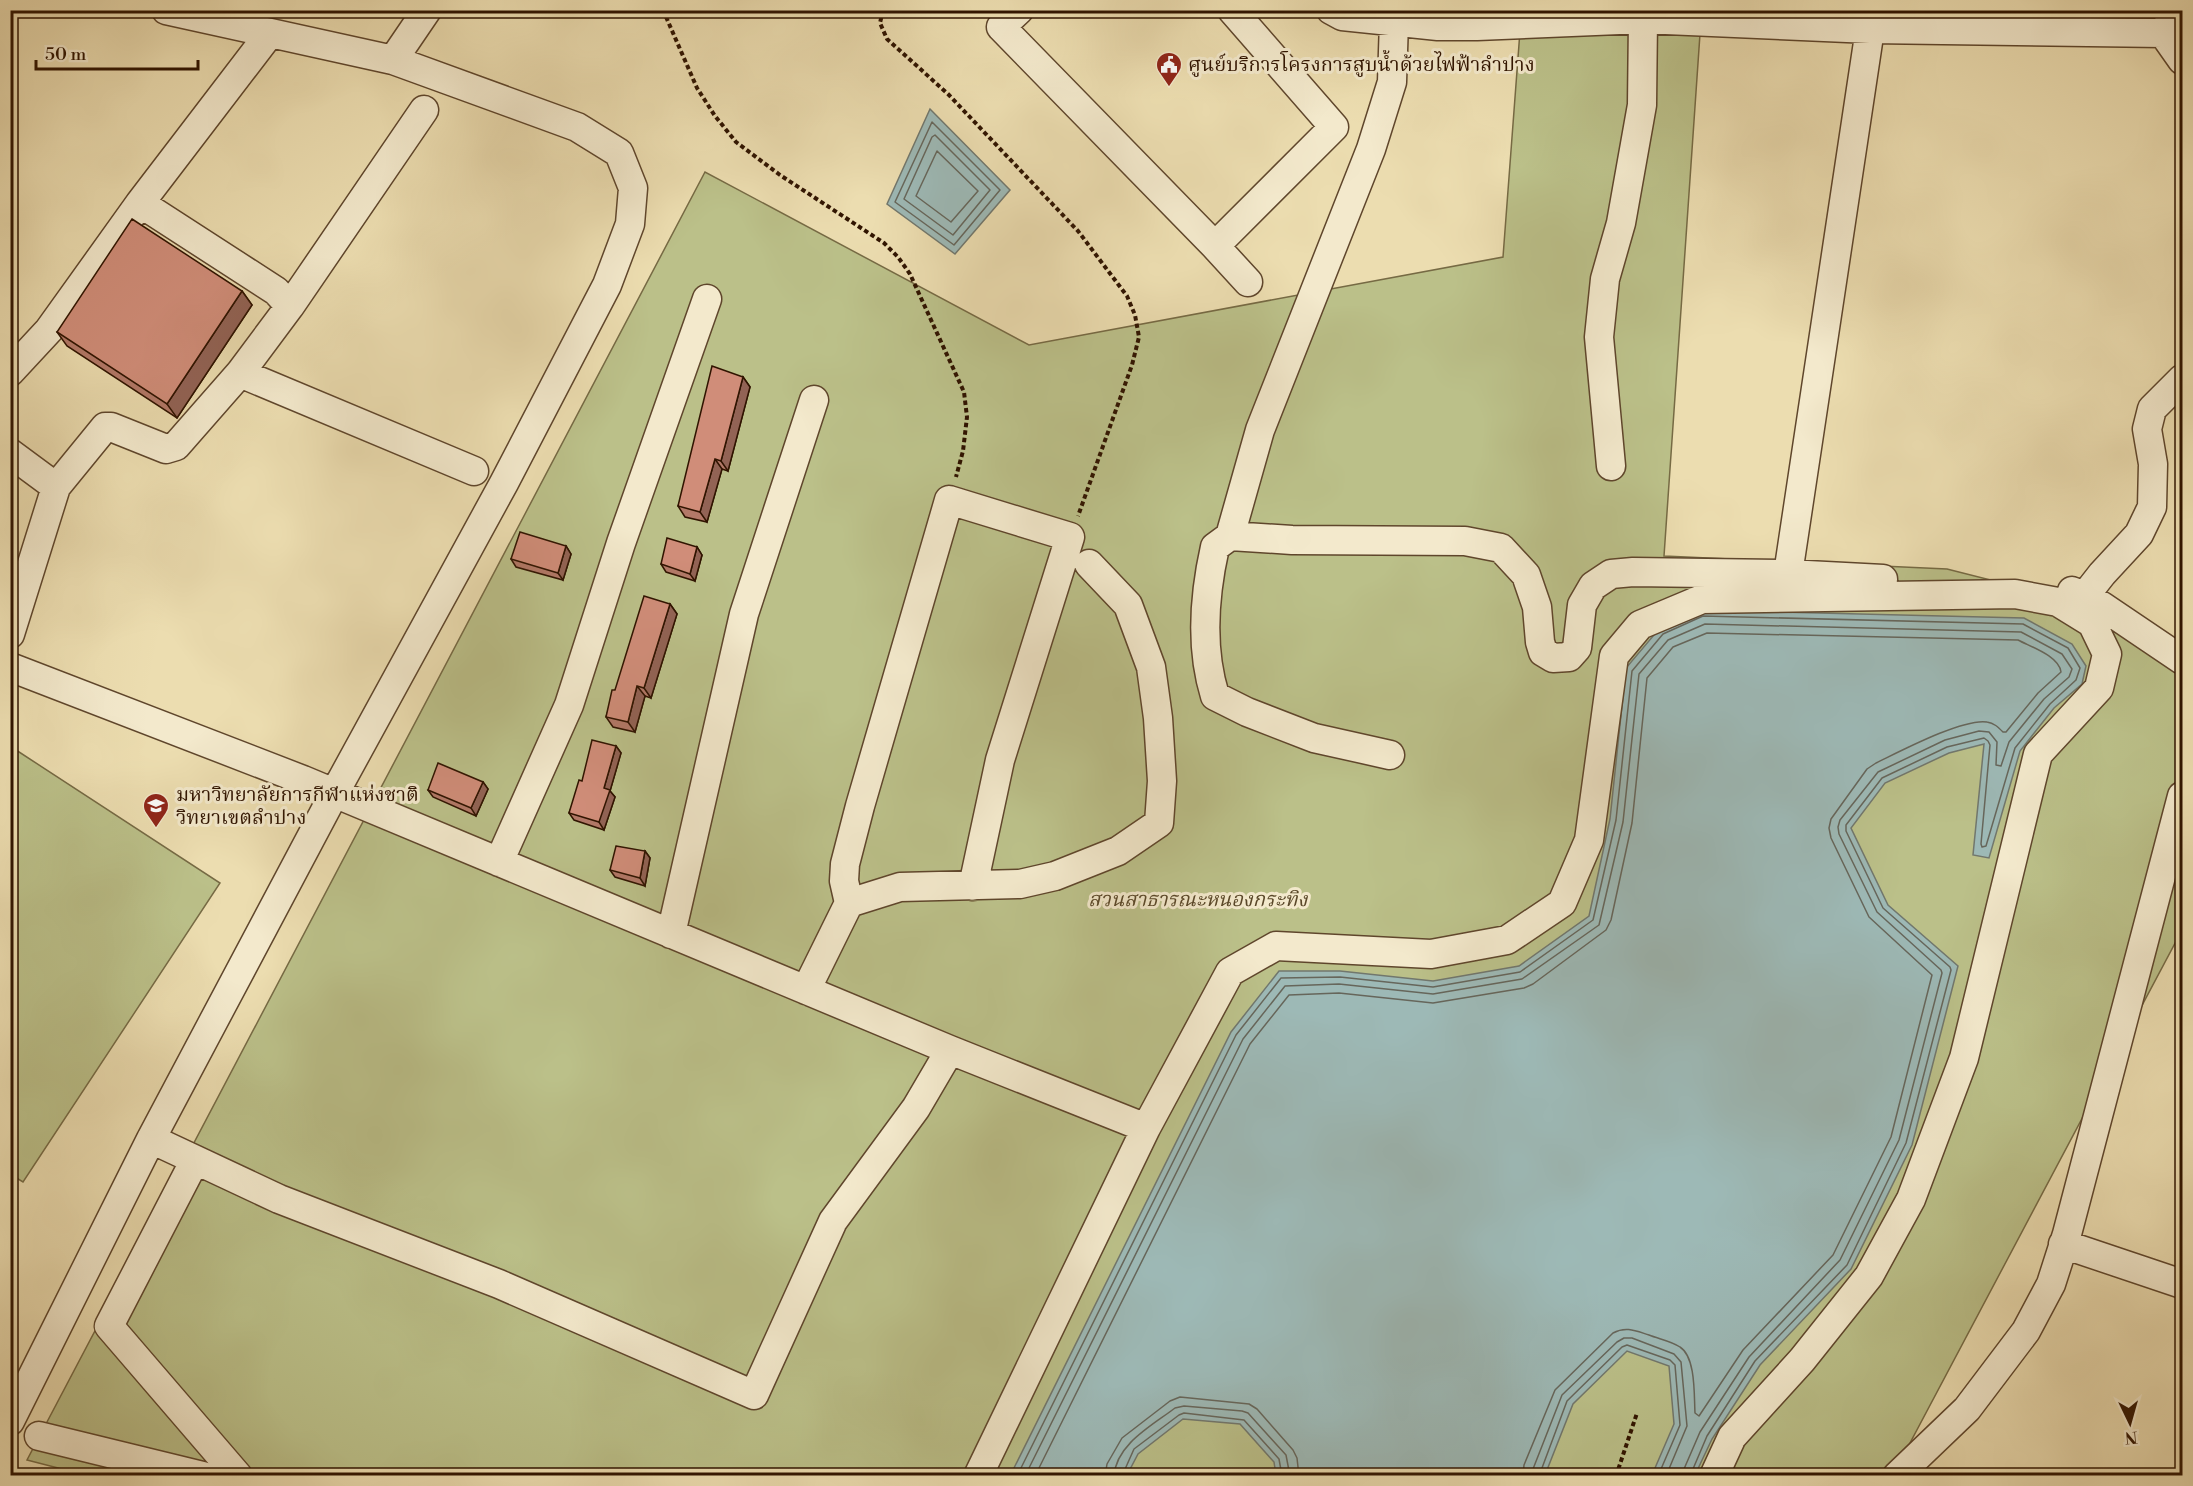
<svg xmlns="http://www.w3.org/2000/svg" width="2193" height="1486" font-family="'Libre Bodoni','Noto Serif Thai',serif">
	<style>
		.green { fill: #bbc089; stroke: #766a44; stroke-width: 1.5 }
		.water { fill: #9db9b6; stroke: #71776d; stroke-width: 1.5 }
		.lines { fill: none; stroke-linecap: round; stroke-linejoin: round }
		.shore { stroke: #66665b; stroke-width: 1.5 }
		.minor-casing { stroke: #5f462c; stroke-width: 31 }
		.path { stroke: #301400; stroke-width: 4; stroke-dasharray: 4.5 3; stroke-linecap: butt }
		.minor { stroke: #f3e9cc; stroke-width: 28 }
		.wall { fill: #b37968; stroke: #301400; stroke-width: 1.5 }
		.shaded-wall { fill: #926355; stroke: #301400; stroke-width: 1.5 }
		.building { fill: #d08d79; stroke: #301400; stroke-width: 1.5 }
		.labels { text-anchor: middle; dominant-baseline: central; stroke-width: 6; stroke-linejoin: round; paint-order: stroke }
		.poi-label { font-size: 20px; fill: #301400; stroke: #f3e9cc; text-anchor: start }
		.park-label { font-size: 20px; font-style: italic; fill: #5a4829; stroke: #f3e9cc }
	</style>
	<rect width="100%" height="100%" fill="#ecddb0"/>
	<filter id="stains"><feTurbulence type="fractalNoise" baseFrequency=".00333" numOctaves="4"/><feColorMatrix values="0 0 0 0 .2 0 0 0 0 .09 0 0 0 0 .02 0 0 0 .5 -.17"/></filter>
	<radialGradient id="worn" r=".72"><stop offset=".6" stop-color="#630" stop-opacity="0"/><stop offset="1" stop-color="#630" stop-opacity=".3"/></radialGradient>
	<path class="green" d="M 1520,31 L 1700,34 L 1664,556 L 1947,569 L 2081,603 L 2182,677 L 2182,930 L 1893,1475 L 89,1476 L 27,1460 L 705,172 L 1029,345 L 1503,257 Z
		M 16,750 L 220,883 L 23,1182 L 10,1174 L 10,759 Z"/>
	<path class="water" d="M 930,109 L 1010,190 L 955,254 L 887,204 Z
		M 1702,610 L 2024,618 L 2072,644 L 2086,666 L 2082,684 L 2054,708 L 2020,751 L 1989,858 L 1973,855 L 1984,744 L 1949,753 L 1885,783 L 1851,828 L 1888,905 L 1958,966 L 1912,1145 L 1851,1269 L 1760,1365 L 1712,1439 L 1695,1475 L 1652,1475 L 1674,1424 L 1669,1366 L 1627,1351 L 1573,1404 L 1545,1475 L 1276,1475 L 1274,1462 L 1240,1424 L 1183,1419 L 1138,1454 L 1127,1475 L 1010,1476 L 1231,1032 L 1279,971 L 1340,971 L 1433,981 L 1519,966 L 1589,916 L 1610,819 L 1626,668 L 1659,629 Z"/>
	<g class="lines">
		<path class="shore" d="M 932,122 L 1000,190 L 954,245 L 895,202 Z
			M 935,135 L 990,190 L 953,235 L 904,199 L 932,137 Z
			M 937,151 L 978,191 L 951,222 L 916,196 Z
			M 1017,1476 L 1236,1035 L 1281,978 L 1340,977 L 1433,987 L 1520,972 L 1593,920 L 1616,820 L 1632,671 L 1663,634 L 1703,616 L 2023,624 L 2068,648 L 2080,668 L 2076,680 L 2050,704 L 2015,748 L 1986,846 L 1982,847 L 1981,844 L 1990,745 L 1988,741 L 1984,738 L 1947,747 L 1882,778 L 1846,825 L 1846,831 L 1883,908 L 1950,967 L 1951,970 L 1906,1143 L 1847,1265 L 1755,1361 L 1707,1436 L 1690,1476
			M 1025,1476 L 1243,1039 L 1285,986 L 1339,984 L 1433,994 L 1522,979 L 1599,925 L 1623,822 L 1639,674 L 1668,640 L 1705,624 L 2021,632 L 2062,654 L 2072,669 L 2069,677 L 2044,699 L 2009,742 L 2001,766 L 1996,765 L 1997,742 L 1989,732 L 1979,731 L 1945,740 L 1878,772 L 1840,820 L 1838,827 L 1839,834 L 1877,912 L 1941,970 L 1942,973 L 1899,1140 L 1840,1260 L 1749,1357 L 1700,1432 L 1684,1469 L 1683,1476
			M 1035,1476 L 1250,1044 L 1289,995 L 1339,993 L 1433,1003 L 1524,988 L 1533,984 L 1606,930 L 1611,920 L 1632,823 L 1647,678 L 1673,647 L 1707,633 L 2018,640 C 2031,647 2059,656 2061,672 L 2038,693 L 2006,732 L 2003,732 C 1998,727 1994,723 1987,722 C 1963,718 1899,752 1876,763 L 1867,769 L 1831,819 L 1829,828 L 1831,838 L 1869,917 L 1932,975 L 1891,1137 L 1833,1255 L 1743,1350 L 1699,1416 L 1695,1413 C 1694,1396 1696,1357 1680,1347 C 1671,1341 1659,1339 1649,1335 C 1636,1331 1626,1326 1613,1333 L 1555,1390 L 1524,1465 L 1523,1476
			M 1105,1476 L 1107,1464 L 1122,1438 L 1170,1401 L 1180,1397 L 1249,1404 L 1257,1409 L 1293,1450 L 1297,1458 L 1299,1476
			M 1114,1476 C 1116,1444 1153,1425 1175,1408 L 1184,1406 L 1242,1411 L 1248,1413 L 1286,1455 L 1290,1476
			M 1122,1476 L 1134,1449 L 1179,1415 L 1184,1413 L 1244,1420 L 1279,1459 L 1282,1476
			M 1532,1476 L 1533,1469 L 1562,1395 L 1617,1342 L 1624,1338 L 1632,1338 L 1674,1354 L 1681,1362 L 1687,1426 L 1666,1476
			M 1539,1476 L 1567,1401 L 1622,1347 L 1627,1345 L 1670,1360 L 1675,1365 L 1680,1425 L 1658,1476"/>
		<defs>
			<path id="minor" d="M 1019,10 L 1001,27 L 1215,246 L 1334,127 L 1232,10
				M 1331,10 L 1342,16 L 1438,26 L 1477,26 L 1643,19 L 1870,29 L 2163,33 L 2182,60
				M 2163,33 L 2177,10
				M 393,60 L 427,10
				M 1215,246 L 1248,282
				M 290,306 L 424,110
				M 10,372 L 49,330 L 140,203 L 270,33
				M 240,373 L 474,471
				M 10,453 L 56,487 L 10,634
				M 1611,466 L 1599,337 L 1605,279 L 1621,223 L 1642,105 L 1643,19
				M 56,487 L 105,427 L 111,427 L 166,449 L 176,446 L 240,373 L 290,306 L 276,291 L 140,203
				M 1230,536 L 1260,430 L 1371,149 L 1392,82 L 1394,21
				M 1788,574 L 1870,29
				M 2072,591 L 2102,606 L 2182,660
				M 2084,597 L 2102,574 L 2139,534 L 2152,507 L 2153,464 L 2147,429 L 2152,409 L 2182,379
				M 10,667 L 303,780 L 950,1050 L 1146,1128
				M 1390,755 L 1314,738 L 1247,712 L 1215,696 C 1200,648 1204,596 1215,547 L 1230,536 L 1292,540 L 1465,541 L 1501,548 L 1526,575 L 1537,607 L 1540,642 L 1543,652 L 1553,658 L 1569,657 L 1577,648 L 1582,605 L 1593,586 L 1611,574 L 1633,572 L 1788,574 L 1883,579
				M 499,862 L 569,705 L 621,543 L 707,299
				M 849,903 L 844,881 L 845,864 L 860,806 L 949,500 L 1070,537 L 1000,760 L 973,886
				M 671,934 L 744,614 L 814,400
				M 806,990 L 849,903 L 900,887 L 1020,884 L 1055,876 L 1118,851 L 1159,823 L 1162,781 L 1158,718 L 1151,667 L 1128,605 L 1089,564
				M 151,1139 L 279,1199 L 499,1284 L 754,1395 L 833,1221 L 916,1108 L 950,1050
				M 195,1160 L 109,1326 L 238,1476
				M 2063,1244 L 2182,1284
				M 10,1421 L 151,1139 L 334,794 L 504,483 L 607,285 L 630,224 L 633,188 L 619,153 L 577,127 L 393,60 L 166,10
				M 39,1436 L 203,1476
				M 978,1476 L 1146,1128 L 1230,972 L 1276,946 L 1431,954 L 1507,940 L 1562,903 L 1589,840 L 1614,656 L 1640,625 L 1702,599 L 2015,594 L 2058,602 L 2092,623 L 2107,654 L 2099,688 L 2038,754 L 1964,1058 L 1911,1199 L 1869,1276 L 1802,1360 L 1732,1437 L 1714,1476
				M 1897,1476 L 1967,1409 L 2026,1331 L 2051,1284 L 2067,1234 L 2182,796"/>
		</defs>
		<use href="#minor" class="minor-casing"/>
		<path class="path" d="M 663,10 L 697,88 L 715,116 L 736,142 L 780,175 L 884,243 L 898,257 L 910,274 L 964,392 L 967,417 L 963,451 L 956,477
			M 883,10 L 880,23 L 887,39 L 948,94 L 1078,231 L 1127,296 L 1135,315 L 1139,337 L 1132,365 L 1078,516
			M 1616,1476 L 1637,1413"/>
		<use href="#minor" class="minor"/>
	</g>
	<path class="wall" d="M 242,291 L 252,305 L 177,418 L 67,346 L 57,332 Z
		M 743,377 L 750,387 L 728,471 L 722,469 L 707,522 L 685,517 L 678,506 Z
		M 566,546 L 571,554 L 563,580 L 516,567 L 511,559 Z
		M 697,547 L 702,555 L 695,581 L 666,572 L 661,564 Z
		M 670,604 L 677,614 L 651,698 L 645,696 L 635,732 L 613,727 L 606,717 L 615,690 Z
		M 616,746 L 621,753 L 610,791 L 615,797 L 604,830 L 574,820 L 569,813 L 582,781 Z
		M 483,782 L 488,789 L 476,816 L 433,797 L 428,790 Z
		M 645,851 L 650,858 L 645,886 L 615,877 L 610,870 Z"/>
	<path class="shaded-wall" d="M 242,291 L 252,305 L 177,418 L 167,404 Z
		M 743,377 L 750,387 L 728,471 L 721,461 Z
		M 715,459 L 722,469 L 707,522 L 700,512 Z
		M 566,546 L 571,554 L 563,580 L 558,573 Z
		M 697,547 L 702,555 L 695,581 L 690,574 Z
		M 670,604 L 677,614 L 651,698 L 644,688 Z
		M 637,686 L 645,696 L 635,732 L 628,722 Z
		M 616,746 L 621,753 L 610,791 L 615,797 L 604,830 L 599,822 L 604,788 Z
		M 483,782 L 488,789 L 476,816 L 471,808 Z
		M 645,851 L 650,858 L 645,886 L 640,878 Z"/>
	<path class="building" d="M 132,219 L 242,291 L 167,404 L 57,332 Z
		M 712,366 L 743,377 L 721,461 L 715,459 L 700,512 L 678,506 Z
		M 520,532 L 566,546 L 558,573 L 511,559 Z
		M 667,538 L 697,547 L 690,574 L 661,564 Z
		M 644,596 L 670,604 L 644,688 L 637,686 L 628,722 L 606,717 L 612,690 L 615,690 Z
		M 592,740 L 616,746 L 604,788 L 610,790 L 599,822 L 569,813 L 579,780 L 582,781 Z
		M 438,763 L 483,782 L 471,808 L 428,790 Z
		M 616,846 L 645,851 L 640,878 L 610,870 Z"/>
	<defs>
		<symbol id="civic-pin" viewBox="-11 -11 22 30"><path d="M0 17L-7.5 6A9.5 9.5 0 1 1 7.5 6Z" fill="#8f2418" stroke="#f3e9cc"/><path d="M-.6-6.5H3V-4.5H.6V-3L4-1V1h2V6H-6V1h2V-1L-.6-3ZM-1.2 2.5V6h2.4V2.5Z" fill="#fff"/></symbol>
		<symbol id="university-pin" viewBox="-11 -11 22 30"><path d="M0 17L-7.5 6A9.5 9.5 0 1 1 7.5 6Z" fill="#8f2418" stroke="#f3e9cc"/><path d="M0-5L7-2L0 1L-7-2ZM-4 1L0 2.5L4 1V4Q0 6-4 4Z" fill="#fff"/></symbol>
	</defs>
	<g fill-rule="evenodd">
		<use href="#civic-pin" x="1154" y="50" width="30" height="40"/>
		<use href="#university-pin" x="141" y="791" width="30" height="40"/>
	</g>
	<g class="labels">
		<g class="poi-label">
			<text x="1188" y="65">ศูนย์บริการโครงการสูบน้ำด้วยไฟฟ้าลําปาง</text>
			<text x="176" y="795">มหาวิทยาลัยการกีฬาแห่งชาติ<tspan x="176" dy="23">วิทยาเขตลำปาง</tspan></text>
		</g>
		<g class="park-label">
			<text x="1198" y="900">สวนสาธารณะหนองกระทิง</text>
		</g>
	</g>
	<rect width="2193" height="1486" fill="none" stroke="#ecddb0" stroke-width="36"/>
	<rect x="12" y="12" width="2169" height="1462" fill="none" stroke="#301400" stroke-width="3"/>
	<rect x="18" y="18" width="2157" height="1450" fill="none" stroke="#301400" stroke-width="1.5"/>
	<g transform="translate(2130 1423) rotate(175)" stroke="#f3e9cc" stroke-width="4.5" paint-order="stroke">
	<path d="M0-4.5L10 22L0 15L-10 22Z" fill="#301400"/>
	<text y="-9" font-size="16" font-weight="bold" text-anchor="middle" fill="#301400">N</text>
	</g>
	<path d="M36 60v9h162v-9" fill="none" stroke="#301400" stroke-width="3"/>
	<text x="45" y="60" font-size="18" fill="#301400" stroke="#f3e9cc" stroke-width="4.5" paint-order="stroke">50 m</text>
	<rect width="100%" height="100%" filter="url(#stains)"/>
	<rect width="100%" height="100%" fill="url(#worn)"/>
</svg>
